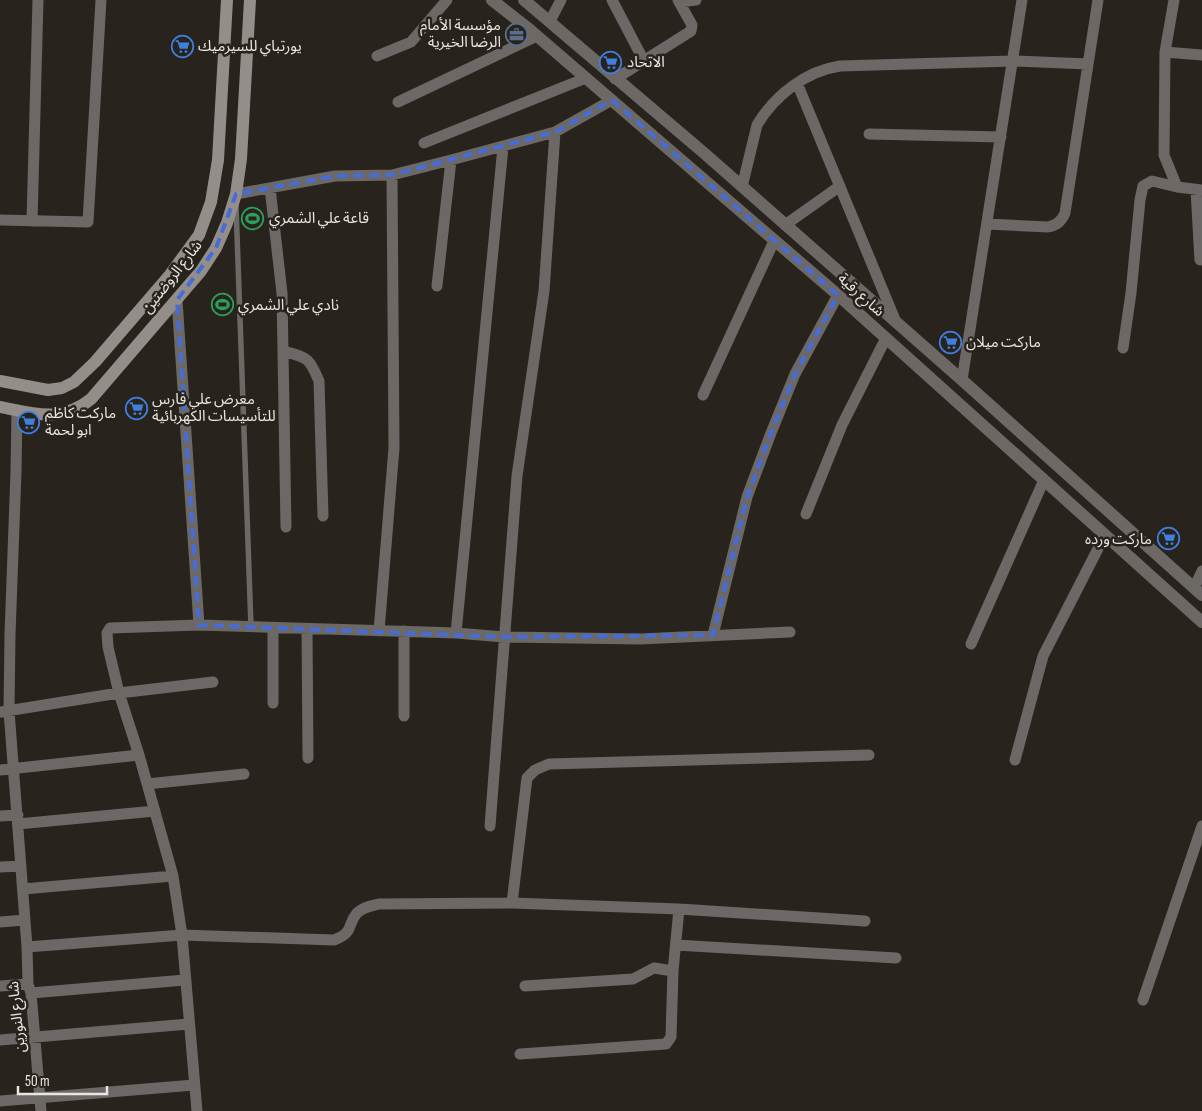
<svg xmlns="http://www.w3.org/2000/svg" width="1202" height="1111" font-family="'Sofia Sans Condensed','Noto Sans Arabic',sans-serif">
<rect width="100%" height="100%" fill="#28241d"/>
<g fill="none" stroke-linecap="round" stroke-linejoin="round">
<path stroke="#6c6866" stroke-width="5.5" d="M236 206 251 627"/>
<path stroke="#6c6866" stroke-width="11" d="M612 0 644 61
M1174 0 1165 52 1164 155 1177 187
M679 2 696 0
M550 21 561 0
M1165 52 1202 55
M377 56 411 42 447 0
M615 79 691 31 692 25 678 0
M797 83 896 322
M398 102 537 36
M869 134 1001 137
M424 143 586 78
M742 187 757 125C775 95 806 71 840 66L1013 61 1088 64
M270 188 282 293 286 527
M1196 190 1200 260
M236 194 335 176 392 175 451 160 555 132 612 100
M0 220 88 222 101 0
M32 221 38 0
M987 224 1048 227C1057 225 1061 222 1065 213L1098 0
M785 225 840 186
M437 286 451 160
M177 300 199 625
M1123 348 1131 293 1140 200 1143 186 1152 181 1177 187 1202 190
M283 351C308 358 309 357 319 381L323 516
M962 380 1022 0
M703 395 774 241
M17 410 16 472 10 634 9 711 27 947 28 984 31 993 41 1111
M806 514 842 425 886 338
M1194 588 1202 571
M307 629 308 758
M379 631 394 448 392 175
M456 633 503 147
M713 635 747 497 771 433 795 374 838 295
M971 644 1044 480
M273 703V628
M0 712 119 693 213 682
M404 716V631
M1015 760 1043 656 1105 535
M0 770 139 755
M147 784 244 774
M0 816 18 815
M18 824 155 811
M490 826 517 476 544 291 555 132
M0 867 21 866
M23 889 173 876
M512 903 527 778 535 770 549 764 869 755
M0 922 25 920
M676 945 896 958
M27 947 182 935 334 940C355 932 346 926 357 913 363 907 371 906 379 904L512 903 679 909 865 921
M0 986 28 984
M525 986 633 979 654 968 673 971
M31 993 185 980
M1143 1000 1202 826
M0 1040 189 1024
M520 1054 666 1044 671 1037 673 971 679 909
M0 1101 194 1085
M197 1111 182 935 173 876 139 755 119 693 108 647 107 633 110 628 199 625 456 633 504 637 640 639 790 632"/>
<path stroke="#6c6866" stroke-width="12" d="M492 0 529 29 838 295 1202 622
M524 0 704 153 962 380 1202 595"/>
<path stroke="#948e8a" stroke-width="12" d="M0 381 48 390 62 388 74 382 95 362 169 276 199 235 211 202 218 160 227 0
M0 407C35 414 61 423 91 399L201 271 216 248 227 223 236 194 241 159 250 0"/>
</g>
<path fill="none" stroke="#466cda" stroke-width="4" stroke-dasharray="10 6" stroke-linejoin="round" d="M612 100 838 295 795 374 771 433 747 497 713 635 504 637 199 625 177 300 216 248 236 194 335 176 392 175 555 132Z"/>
<defs>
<symbol id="office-ring" viewBox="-11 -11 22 22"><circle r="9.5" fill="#28241d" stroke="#5c6f8a" stroke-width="1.5"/><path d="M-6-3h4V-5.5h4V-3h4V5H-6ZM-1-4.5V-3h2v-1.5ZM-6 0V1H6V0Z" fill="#5c6f8a"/></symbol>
<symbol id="supermarket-ring" viewBox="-11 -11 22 22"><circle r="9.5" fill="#28241d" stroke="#3f7fe0" stroke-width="1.5"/><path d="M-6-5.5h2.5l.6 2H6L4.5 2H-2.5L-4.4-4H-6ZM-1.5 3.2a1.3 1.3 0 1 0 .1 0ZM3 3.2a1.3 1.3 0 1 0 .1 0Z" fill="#3f7fe0"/></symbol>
<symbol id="stadium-ring" viewBox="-11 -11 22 22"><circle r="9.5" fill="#28241d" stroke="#2e9e5b" stroke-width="1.5"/><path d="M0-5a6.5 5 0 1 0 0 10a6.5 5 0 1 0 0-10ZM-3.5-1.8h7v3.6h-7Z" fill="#2e9e5b"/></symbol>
</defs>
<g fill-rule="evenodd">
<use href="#office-ring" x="504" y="22" width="25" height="25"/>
<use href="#supermarket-ring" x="170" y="34" width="25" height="25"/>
<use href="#supermarket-ring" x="598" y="50" width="25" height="25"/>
<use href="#stadium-ring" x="240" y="206" width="25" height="25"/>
<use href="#stadium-ring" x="210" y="292" width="25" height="25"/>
<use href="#supermarket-ring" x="938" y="330" width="25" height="25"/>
<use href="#supermarket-ring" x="124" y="396" width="25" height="25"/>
<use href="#supermarket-ring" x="16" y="410" width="25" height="25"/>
<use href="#supermarket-ring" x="1156" y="526" width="25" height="25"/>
</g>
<g text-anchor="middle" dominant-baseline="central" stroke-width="5" stroke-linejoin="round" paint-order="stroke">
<g font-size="15" fill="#e9e6e1" stroke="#28241d" text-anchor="start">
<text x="501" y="25" text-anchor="end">مؤسسة الأمام<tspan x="501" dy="17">الرضا الخيرية</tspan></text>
<text x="198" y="46">يورتباي للسيرميك</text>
<text x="627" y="62">الاتحاد</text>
<text x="269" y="218">قاعة علي الشمري</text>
<text x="238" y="305">نادي علي الشمري</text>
<text x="966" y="342">ماركت ميلان</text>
<text x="152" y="399">معرض علي فارس<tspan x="152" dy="17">للتأسيسات الكهربائية</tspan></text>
<text x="45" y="413">ماركت كاظم<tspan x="45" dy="17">ابو لحمة</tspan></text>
<text x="1152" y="539" text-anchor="end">ماركت ورده</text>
</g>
<g font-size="15" fill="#e9e6e1" stroke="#28241d">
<text transform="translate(172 277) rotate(-52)">شارع الروضتين</text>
<text transform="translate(861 295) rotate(42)">شارع رقية</text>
<text transform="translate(17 1017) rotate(-96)">شارع النورين</text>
</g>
</g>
<path d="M18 1086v8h89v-8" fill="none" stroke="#e9e6e1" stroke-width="2.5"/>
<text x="25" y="1086" font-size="15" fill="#e9e6e1" stroke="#28241d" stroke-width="4" paint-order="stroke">50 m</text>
</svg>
